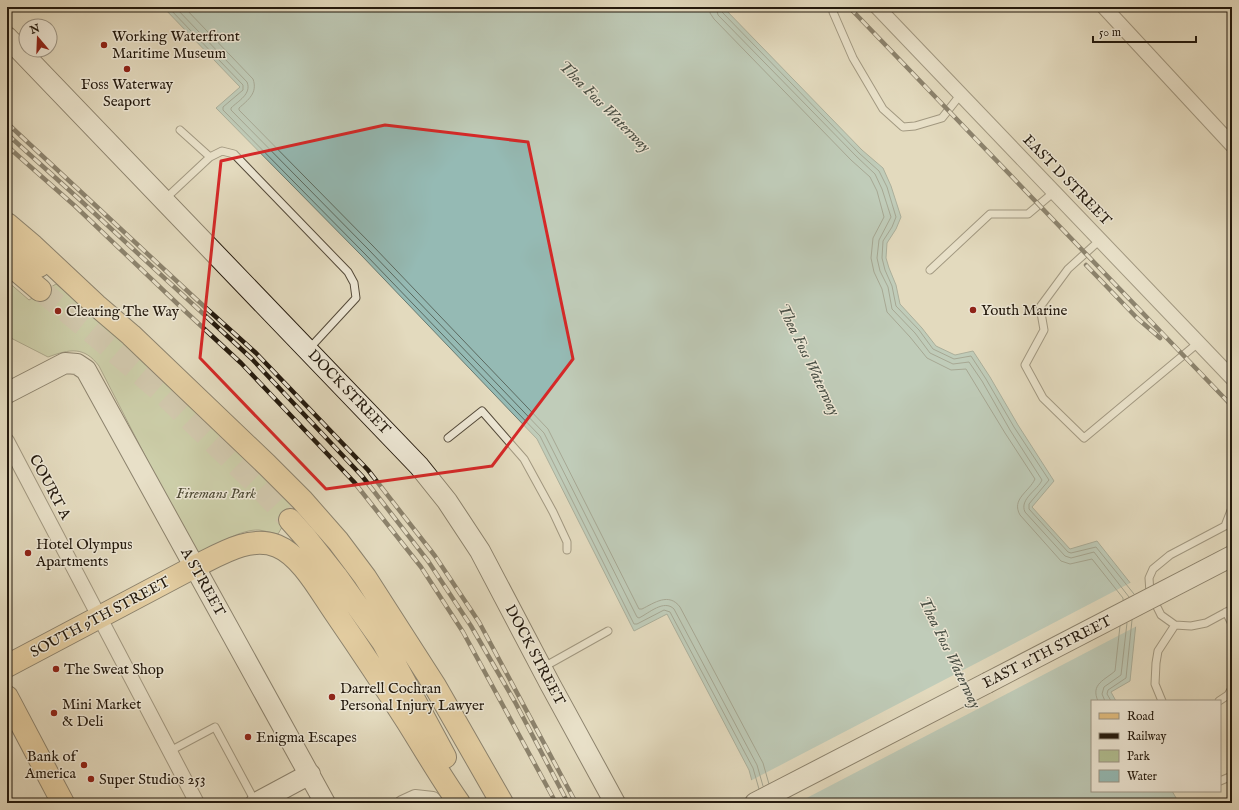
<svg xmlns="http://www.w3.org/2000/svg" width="1239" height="810" font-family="'IM FELL English',serif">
<rect width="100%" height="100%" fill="#e3dabe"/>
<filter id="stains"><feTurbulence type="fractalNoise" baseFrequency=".005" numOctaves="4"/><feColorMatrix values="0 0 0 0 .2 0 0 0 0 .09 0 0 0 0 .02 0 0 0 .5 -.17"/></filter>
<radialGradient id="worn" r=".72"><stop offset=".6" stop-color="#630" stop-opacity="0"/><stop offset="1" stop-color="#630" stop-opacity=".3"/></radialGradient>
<path fill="#b2c093" stroke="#6a6c50" d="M7 281 29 300 56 284 103 323 294 506 286 523 285 522 278 534C272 533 266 531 259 530 241 529 216 545 200 553H195L99 366C84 346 70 349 48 357L7 336Z"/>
<path fill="#95bab4" stroke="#677a71" d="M163 7H723L862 150 883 168 891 186 901 217 896 229 887 243 886 258 889 268 896 285 900 304 922 328 936 346 955 355 973 351 990 377 1018 425 1054 481 1032 507 1070 549 1097 541 1139 594 1130 681 1111 692 1116 701H1092V791H1172L1179 803H758L749 770 667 614 634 631 537 439 362 256 216 108 240 87Z"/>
<path fill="#e3dabe" d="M1132 582 1141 594 1137 626 797 803H756L750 781Z"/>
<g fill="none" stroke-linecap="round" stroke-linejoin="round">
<path stroke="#5c6a60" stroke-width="1" d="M168 7 243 85V90L223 107V110L365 254 540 436 634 624H637L664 610 670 612 753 768 759 789
M175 7 247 82C252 94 238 101 231 108V110L369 250 544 433 637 617 639 618C649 613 664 599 674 609L757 765 763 786
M184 7 253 79C258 93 248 100 239 108V110L373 246 548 429 639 609H642C654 603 669 592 680 607L763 763 769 784
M710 7V13L714 19 851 160 870 177 877 191 884 217 873 238 871 258 874 272 882 289 887 312 910 337 927 358 951 370 966 369 1005 433 1035 479C1029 492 1011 499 1020 515L1061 561 1070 564 1092 559 1123 598V600
M716 7 718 15 856 156 875 174 882 189 891 217 879 240 877 258 880 271 888 287 892 309 915 333 930 353 953 364 969 362 982 381 1010 430 1042 480C1038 490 1019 499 1025 512L1065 556 1071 558 1094 552 1129 597
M721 7 722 12 859 153 879 171 887 187 896 217 892 227 883 241 882 258 885 270 892 286 896 306 919 330 933 349 954 359 971 356 986 379 1014 427 1049 480 1029 504V509L1068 552 1071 553 1096 547 1134 594
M1098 701C1090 684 1105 680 1115 671L1120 626
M1105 701 1102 694 1104 687 1121 675 1127 623
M1111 701 1107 694 1108 690 1126 678 1132 620"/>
<path stroke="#bdb39b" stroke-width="22" stroke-dasharray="22 11" stroke-linecap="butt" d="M40 290 90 331 162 393 254 482 290 520"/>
<defs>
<path id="lane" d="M834 7 833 12 853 58 883 109 903 127 915 126 942 118 961 94
M180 130 210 157
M164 200 210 157 222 151 234 154 348 272 354 283 356 298 308 350
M1100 240 1068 269 1040 307 1044 330 1025 365 1043 398 1084 438 1198 343
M930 270 990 214H1028L1054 192
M448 438 482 411 524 459 553 512 567 542V550
M1232 508 1225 526 1170 555 1153 569 1149 578 1150 593 1161 615 1175 625 1191 626 1206 623 1232 609
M1226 612 1232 624
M542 668 608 631
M1162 701 1155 684 1156 663 1158 651 1175 625
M1219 701 1228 695 1232 688
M170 751 215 727 256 803
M1220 781 1232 776"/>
<path id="street" d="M877 7 1232 378
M1104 7 1232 145
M7 441 197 803
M402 803 415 797 433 799 436 803"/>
<path id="secondary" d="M7 37 419 466 447 501 480 551 550 684 615 803
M7 393 65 363 77 364 86 370 325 803
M256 803 310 774
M755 803 987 683"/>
<path id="primary" d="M7 666 194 567
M7 697 63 803"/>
<path id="highway" d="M7 224 33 246 96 305 131 335 267 465 302 500 338 541 365 577 435 686 502 803
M7 245 39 266
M7 262 40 290
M290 520 306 538 336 576 383 642 445 757
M194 567C219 555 249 535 277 546 302 556 321 593 336 614 360 649 384 685 407 721 424 748 440 776 459 803"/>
</defs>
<use href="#lane" stroke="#534939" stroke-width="9"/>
<use href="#street" stroke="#534939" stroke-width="16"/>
<use href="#secondary" stroke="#23190d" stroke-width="22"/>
<use href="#primary" stroke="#23190d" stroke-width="24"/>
<use href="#highway" stroke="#23190d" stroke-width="24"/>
<use href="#lane" stroke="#ede7d5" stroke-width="7"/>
<use href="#street" stroke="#ede7d5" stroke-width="14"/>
<use href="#secondary" stroke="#ede7d5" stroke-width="20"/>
<use href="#primary" stroke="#e2bd7f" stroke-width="22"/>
<use href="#highway" stroke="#e2bd7f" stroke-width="22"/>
<defs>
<path id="rail" d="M849 7 1232 406
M7 123 196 299 256 353 368 470 435 556 479 622 576 803
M7 134 79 199 251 358 362 476 428 561 471 626 515 702 568 803
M7 146 75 206 185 311 241 363 354 482 421 567 463 632 556 803
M1086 265 1137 318 1160 338"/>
</defs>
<use href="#rail" stroke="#23190d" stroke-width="4.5"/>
<use href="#rail" stroke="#ede7d5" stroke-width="3" stroke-dasharray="9" stroke-linecap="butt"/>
<defs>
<path id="secondary-bridge" d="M987 683 1232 556"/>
</defs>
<use href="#secondary-bridge" stroke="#23190d" stroke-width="22" stroke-linecap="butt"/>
<use href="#secondary-bridge" stroke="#ede7d5" stroke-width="20"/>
</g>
<path d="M0 0H1239V810H0ZM385 125 528 142 573 359 492 466 326 489 200 358 221 161Z" fill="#e3dabe" fill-opacity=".55" fill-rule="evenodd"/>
<path fill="none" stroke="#d62828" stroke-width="3" stroke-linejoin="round" d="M385 125 528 142 573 359 492 466 326 489 200 358 221 161Z"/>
<g fill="#8f2418" stroke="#ede7d5" stroke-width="1.5">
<circle cx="104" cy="45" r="4"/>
<circle cx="127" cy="69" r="4"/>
<circle cx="973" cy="310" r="4"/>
<circle cx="58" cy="311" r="4"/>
<circle cx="28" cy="553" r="4"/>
<circle cx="56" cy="669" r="4"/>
<circle cx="332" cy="697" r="4"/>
<circle cx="54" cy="713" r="4"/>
<circle cx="248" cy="737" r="4"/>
<circle cx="84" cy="765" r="4"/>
<circle cx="91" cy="779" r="4"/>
</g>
<g text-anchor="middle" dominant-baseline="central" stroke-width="3" stroke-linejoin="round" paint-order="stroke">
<g font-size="15" fill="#23190d" stroke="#ede7d5" text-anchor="start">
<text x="112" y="36">Working Waterfront<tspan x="112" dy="17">Maritime Museum</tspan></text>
<text x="127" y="84" text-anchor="middle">Foss Waterway<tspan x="127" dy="17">Seaport</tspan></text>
<text x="981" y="310">Youth Marine</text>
<text x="66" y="311">Clearing The Way</text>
<text x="36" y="544">Hotel Olympus<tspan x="36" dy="17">Apartments</tspan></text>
<text x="64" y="669">The Sweat Shop</text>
<text x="340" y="688">Darrell Cochran<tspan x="340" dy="17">Personal Injury Lawyer</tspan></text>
<text x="62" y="704">Mini Market<tspan x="62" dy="17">&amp; Deli</tspan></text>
<text x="256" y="737">Enigma Escapes</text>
<text x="76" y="756" text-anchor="end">Bank of<tspan x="76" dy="17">America</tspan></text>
<text x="99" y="779">Super Studios 253</text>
</g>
<g font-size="15" fill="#23190d" stroke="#ede7d5">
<text transform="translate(1067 180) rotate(46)">EAST D STREET</text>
<text transform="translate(349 392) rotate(46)">DOCK STREET</text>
<text transform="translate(50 487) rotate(62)">COURT A</text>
<text transform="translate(203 582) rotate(61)">A STREET</text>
<text transform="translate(100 617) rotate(-28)">SOUTH 9TH STREET</text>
<text transform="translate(1047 652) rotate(-27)">EAST 11TH STREET</text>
<text transform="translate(535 655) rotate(62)">DOCK STREET</text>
</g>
<g font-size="15" font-style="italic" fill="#4e4b35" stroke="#ede7d5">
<text x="216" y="493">Firemans Park</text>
</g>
<g font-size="16" font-style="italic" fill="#4b5147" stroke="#ede7d5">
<text transform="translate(604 107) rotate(45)">Thea Foss Waterway</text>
<text transform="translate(808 360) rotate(64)">Thea Foss Waterway</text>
<text transform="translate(949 653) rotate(64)">Thea Foss Waterway</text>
</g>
</g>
<rect width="1239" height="810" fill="none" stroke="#e3dabe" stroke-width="24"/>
<rect x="8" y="8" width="1223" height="794" fill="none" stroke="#23190d" stroke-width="2"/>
<rect x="12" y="12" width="1215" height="786" fill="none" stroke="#23190d"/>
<rect x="1091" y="700" width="130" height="92" fill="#ede7d5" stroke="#9c9585"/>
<rect x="1099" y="713" width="20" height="6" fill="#e2bd7f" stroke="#9c9585"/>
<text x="1127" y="720" font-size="12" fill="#23190d">Road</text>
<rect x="1099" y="733" width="20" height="6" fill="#23190d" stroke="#9c9585"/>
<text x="1127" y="740" font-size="12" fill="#23190d">Railway</text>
<rect x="1099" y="750" width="20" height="12" fill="#b2c093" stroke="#9c9585"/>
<text x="1127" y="760" font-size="12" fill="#23190d">Park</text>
<rect x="1099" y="770" width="20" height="12" fill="#95bab4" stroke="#9c9585"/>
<text x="1127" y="780" font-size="12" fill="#23190d">Water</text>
<g transform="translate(38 38) rotate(341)"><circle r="19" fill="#ede7d5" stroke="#9c9585"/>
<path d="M0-3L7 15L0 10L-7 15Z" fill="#8f2418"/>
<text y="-6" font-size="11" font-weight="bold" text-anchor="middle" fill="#23190d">N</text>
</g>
<path d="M1093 36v6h103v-6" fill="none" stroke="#23190d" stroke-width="2"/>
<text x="1099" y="36" font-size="12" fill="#23190d" stroke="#ede7d5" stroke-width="3" paint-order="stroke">50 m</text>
<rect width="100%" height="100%" filter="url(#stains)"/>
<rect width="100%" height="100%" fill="url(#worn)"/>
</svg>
